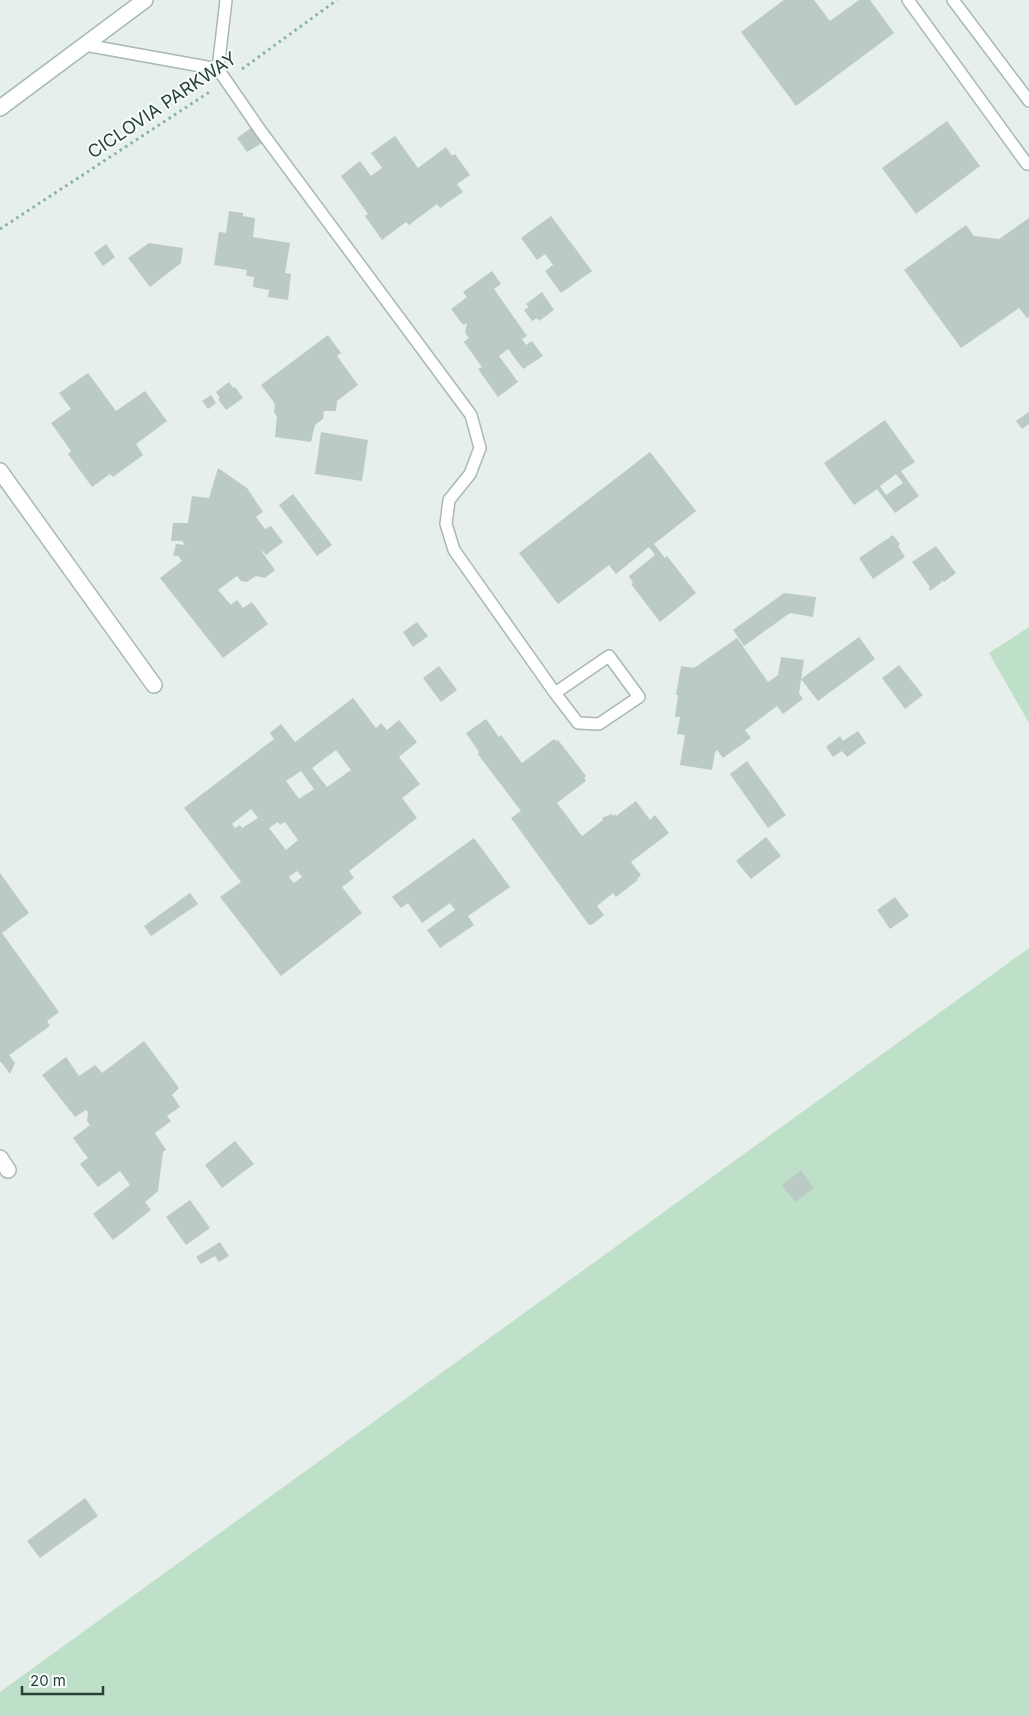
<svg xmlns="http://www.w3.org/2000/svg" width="1029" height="1716" font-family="Inter,sans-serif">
<rect width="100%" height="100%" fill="#e6efeb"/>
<path fill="#bfe0c8" d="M1029 627V723L989 653Z
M1029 948V1716H0V1692Z"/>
<path fill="#bbcac4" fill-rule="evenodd" d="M784 0H814L830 21 859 0H870L894 33 796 106 741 32Z
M947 121 980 166 916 214 882 168Z
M251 128 262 143 247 152 237 138Z
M395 136 418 168 446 147 452 156 455 154 470 175 457 184 463 192 440 208 437 204 409 225 406 222 382 240 365 216 368 214 341 176 360 161 371 176 382 168 371 153Z
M229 211 243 213V216L255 218 253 237 290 243 285 273 291 274 288 300 268 297 269 290 253 287 254 277 246 276 247 270 214 265 219 232 226 233Z
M551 216 592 271 561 293 545 271 553 265 545 254 537 260 521 238Z
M1029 218V317L1027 318 1019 308 961 348 904 270 966 225 974 236 999 239Z
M149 243 183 248 181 263 150 287 128 258Z
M106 244 115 257 103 266 94 253Z
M492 271 501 284 494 289 527 336 522 339 526 345 532 341 543 356 523 369 508 349 499 356 518 382 498 397 478 369 482 367 464 342 469 338 465 333 467 323 463 325 451 309 467 297 463 292Z
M542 292 554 310 539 321 537 318 532 321 524 310 529 307 526 304Z
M328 335 341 353 337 356 358 385 337 401 336 411H324L323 419 315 425 311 442 275 437 277 417 274 412 275 404 261 385Z
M88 373 116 411 145 391 167 421 136 444 143 455 113 477 110 474 92 487 68 454 71 451 51 423 71 409 59 393Z
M229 382 233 388 235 387 243 398 226 410 218 399 220 398 216 392Z
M211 395 216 403 208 409 202 401Z
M1029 412V424L1022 429 1016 421Z
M885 420 915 462 901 471 919 496 895 513 877 489 854 505 824 463ZM896 474 903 483 886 495 880 486Z
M321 432 368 440 362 481 315 474Z
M650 452 696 511 654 544 665 558 667 556 696 593 660 622 631 584 633 583 629 576 655 555 649 547 616 574 609 565 558 604 519 553Z
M218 468 247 488 263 512 256 517 265 529 271 526 283 542 266 555 263 551 262 552 275 570 265 578 256 576 247 582 241 581 237 576 218 590 231 605 237 600 243 608 252 602 268 624 223 658 160 578 182 561 178 556H173L176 544 185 545 182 541H171L173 523H188L192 496 209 498Z
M293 494 332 545 317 556 279 505Z
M893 535 900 544 898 546 905 557 873 579 859 558Z
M936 546 956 573 944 582 941 580 942 582 930 591 929 588 930 587 912 562Z
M784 593 816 597 813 617 790 613 744 646 733 630Z
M417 622 428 636 413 647 403 632Z
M859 637 875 659 818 701 801 679Z
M737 638 768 682 778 675 781 657 804 660 799 693 803 699 783 714 777 706 745 730 751 738 723 758 717 750 715 752 712 770 680 765 685 735 677 734 680 717H675L678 695H676L681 666 694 668Z
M899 665 923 695 905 709 882 678Z
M439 666 457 690 441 702 423 678Z
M353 698 376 728 381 723 387 730 399 720 417 742 399 757 420 784 402 798 417 818 349 871 354 878 342 887 362 913 281 976 220 897 241 882 184 808 274 739 270 733 281 724 295 742ZM336 750 351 770 327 787 312 768ZM301 771 314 789 299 799 286 781ZM251 809 258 818 242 828 240 825 235 828 232 824ZM278 822 280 825 285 822 298 840 286 850 269 828ZM297 871 302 877 294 883 289 877Z
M486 719 499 737 501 735 522 763 554 739 556 741 558 740 586 776 584 778 586 781 557 803 582 836 603 820 602 818 612 814 613 816 615 814 616 816 636 801 650 820 655 815 669 833 631 862 641 875 637 879 638 880 616 897 613 893 597 906 604 915 593 924 589 925 511 818 521 811 480 757 478 754 479 752 466 733Z
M858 731 866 743 847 757 842 751 833 757 826 747 840 736 843 741Z
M747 761 786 815 768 828 730 774Z
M766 837 781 856 751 879 736 861Z
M474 838 510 887 468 916 474 925 440 948 427 930 455 910 450 903 422 923 408 903 401 908 392 897Z
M0 873 29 913 2 933 59 1012 47 1021 50 1026 9 1055 15 1063 10 1074 1 1062H0Z
M190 893 198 904 151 936 144 926Z
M895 897 909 916 890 929 877 910Z
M144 1041 179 1088 172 1095 180 1107 167 1116 171 1121 155 1133 166 1150 163 1152 158 1191 145 1202 151 1210 113 1240 93 1214 130 1185 120 1171 98 1187 80 1164 88 1158 73 1138 90 1125 87 1121 88 1112 86 1110 75 1117 42 1075 66 1057 79 1076 95 1065 102 1073Z
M235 1141 254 1164 222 1188 205 1165Z
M801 1170 814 1188 795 1202 782 1185Z
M190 1200 210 1228 186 1245 166 1217Z
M220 1242 229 1256 219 1262 215 1256 201 1264 196 1257Z
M85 1498 98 1516 40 1558 27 1541Z"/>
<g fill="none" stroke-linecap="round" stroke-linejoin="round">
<defs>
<path id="service" d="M226 0 218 69 260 130 471 415 480 448 470 474 449 500 446 524 454 550 555 693 578 723 599 724 639 697 609 656 555 693
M908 0 1027 164
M953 0 1029 101
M85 45 218 69"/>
<path id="minor" d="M0 471 154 685
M0 1158 8 1170"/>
<path id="secondary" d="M0 108 145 0"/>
</defs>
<use href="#service" stroke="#a8b8b2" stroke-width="14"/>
<use href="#minor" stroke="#a8b8b2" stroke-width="18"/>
<use href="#secondary" stroke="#a4bbb3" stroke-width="18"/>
<path stroke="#86b3a5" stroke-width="3" stroke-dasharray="2.5 4" stroke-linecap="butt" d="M242 69 337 0
M0 229 211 91"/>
<use href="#service" stroke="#fff" stroke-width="11"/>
<use href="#minor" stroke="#fff" stroke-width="15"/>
<use href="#secondary" stroke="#fff" stroke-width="15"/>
</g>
<g text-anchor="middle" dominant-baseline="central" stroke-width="4" stroke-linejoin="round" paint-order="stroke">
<g font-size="18" fill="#24423a" stroke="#f7fbf9">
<text transform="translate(162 105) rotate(-34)">CICLOVIA PARKWAY</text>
</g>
</g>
<path d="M22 1686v8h81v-8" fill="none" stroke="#24423a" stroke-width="2.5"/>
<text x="30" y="1686" font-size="15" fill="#24423a" stroke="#f7fbf9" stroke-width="4" paint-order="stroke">20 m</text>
</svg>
